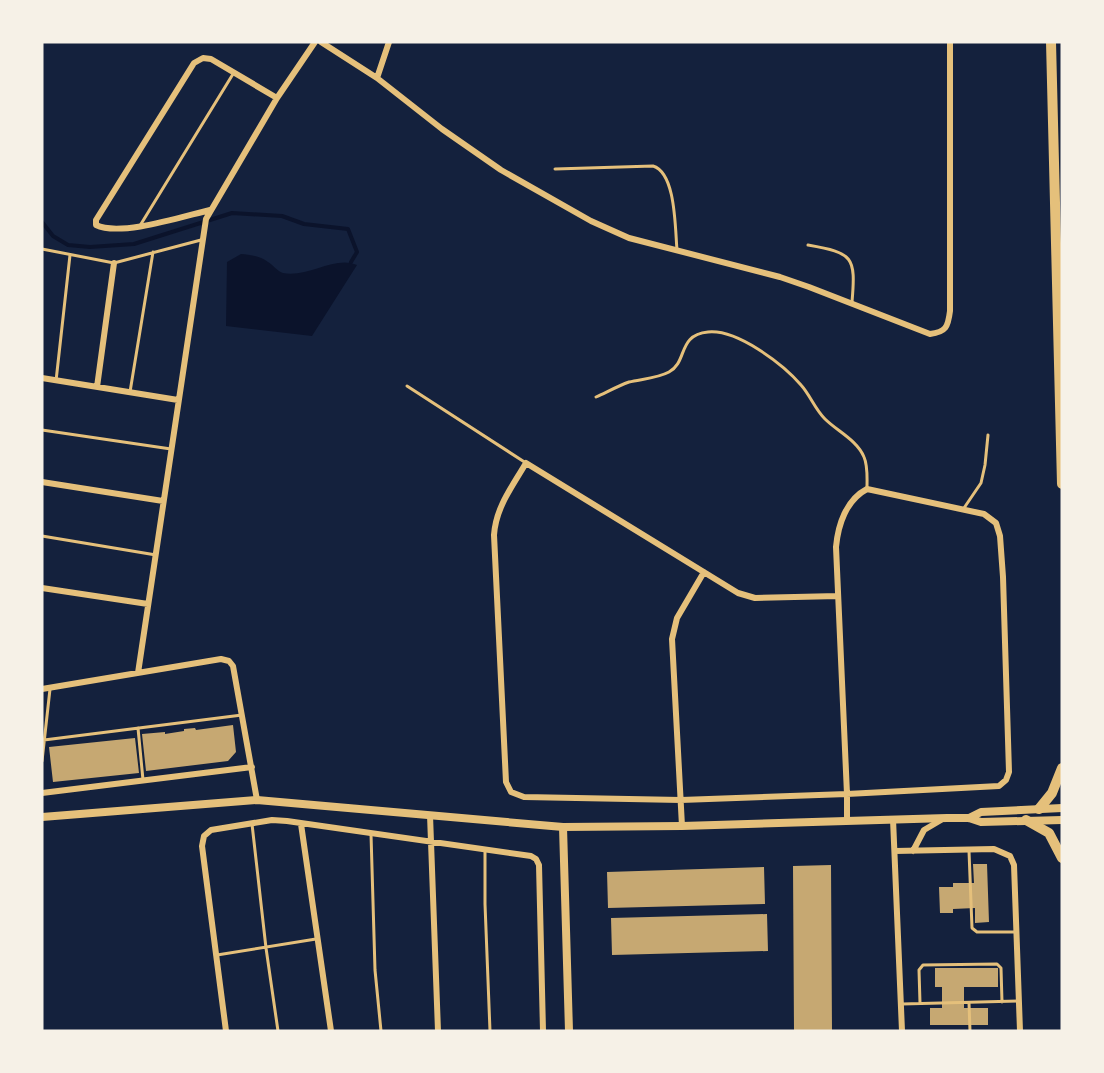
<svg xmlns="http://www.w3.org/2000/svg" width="1104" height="1073" font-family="'Times New Roman',serif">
<rect width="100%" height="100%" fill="#14213d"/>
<path fill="#0b132b" d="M241 254C251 255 260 256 268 262 273 265 278 272 283 273 308 278 335 255 357 265L312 336 226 326 227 262Z"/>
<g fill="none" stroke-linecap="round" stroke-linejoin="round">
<path stroke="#0b132b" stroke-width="4" d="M42 222 53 236 68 245 90 247 134 244 232 213 282 216 304 224 348 229 357 252 351 262"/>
</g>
<path fill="#c6a872" d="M233 725 236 752 228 761 146 771 142 734 165 732V734L184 731V729L195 728 196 730Z
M135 738 139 773 53 782 49 747Z
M973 864H987L989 922 975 923V908L953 909V913H940L939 887H953V883H974Z
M831 865 832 1031H794L793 866Z
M764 867 765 904 608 908 607 872Z
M767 914 768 951 612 955 611 918Z
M935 968H998V987H964V1008H988V1025H930V1008H942V987H935Z"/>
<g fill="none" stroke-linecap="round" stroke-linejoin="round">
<path stroke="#e5c07b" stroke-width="3" d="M555 169 653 166C676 173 675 228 677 250
M141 224 233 74
M808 245C853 253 856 256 852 302
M42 249 114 263 201 240
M56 381 70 255
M407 386 526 463
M130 392 153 252
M596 397C607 392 618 386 629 382 642 379 658 378 669 372 688 362 677 335 708 332 737 329 783 364 801 385 810 395 815 409 825 419 837 431 857 440 864 457 868 466 867 478 867 488
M42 430 171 449
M964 508 981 483 985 465 988 435
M42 536 156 555
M138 728 143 780
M44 740 242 715
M42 761 50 689
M252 824 266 948 278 1031
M371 834 375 970 381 1031
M485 850V904L490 1031
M969 851 972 928 977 932H1016
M217 955 316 939
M920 1003 919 970 923 965 997 964 1001 968 1002 1002
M969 1003 970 1031
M902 1004 1019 1001"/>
<path stroke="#e5c07b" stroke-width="6" d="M321 42 377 78 442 129 501 170 591 221 629 238 780 277 809 287 930 334C946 332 948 327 950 311V42
M377 78 389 42
M210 210C184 216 120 237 96 225V220L194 63 203 58 211 59 277 98
M42 378 178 400
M97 387 114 263
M42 482 163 501
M42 588 148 604
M838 596 755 598 738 593 526 463C512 487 496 507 494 535L506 782 511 792 524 797 681 800 847 794 999 786 1006 780 1009 772 1003 577 1000 536 996 523 984 514 867 489C846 500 838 525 836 547L847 794V820
M138 673 206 219 277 98 315 42
M42 689 221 659 229 661 233 666 257 800
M42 793 252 767
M430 815 438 1031
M893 819 902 1031
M301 824 331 1031
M682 826 672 639 677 618 704 572
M895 851 994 849 1010 856 1014 865 1020 1031
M913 851 924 830 941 820
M226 1031 202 846 204 836 211 830 272 820 287 821 531 856 536 859 539 865 543 1031"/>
<path stroke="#e5c07b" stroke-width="8" d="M42 817 257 800 563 827 682 826 947 818H969L981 822 1062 820
M969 818 981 812 1062 808
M563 827 569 1031"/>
<path stroke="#e5c07b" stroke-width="10" d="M1051 42 1062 484
M1039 809 1052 793 1062 768
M1026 820 1049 833 1062 858"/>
</g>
<rect width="1104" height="1073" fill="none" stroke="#f6f1e7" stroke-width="87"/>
</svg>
